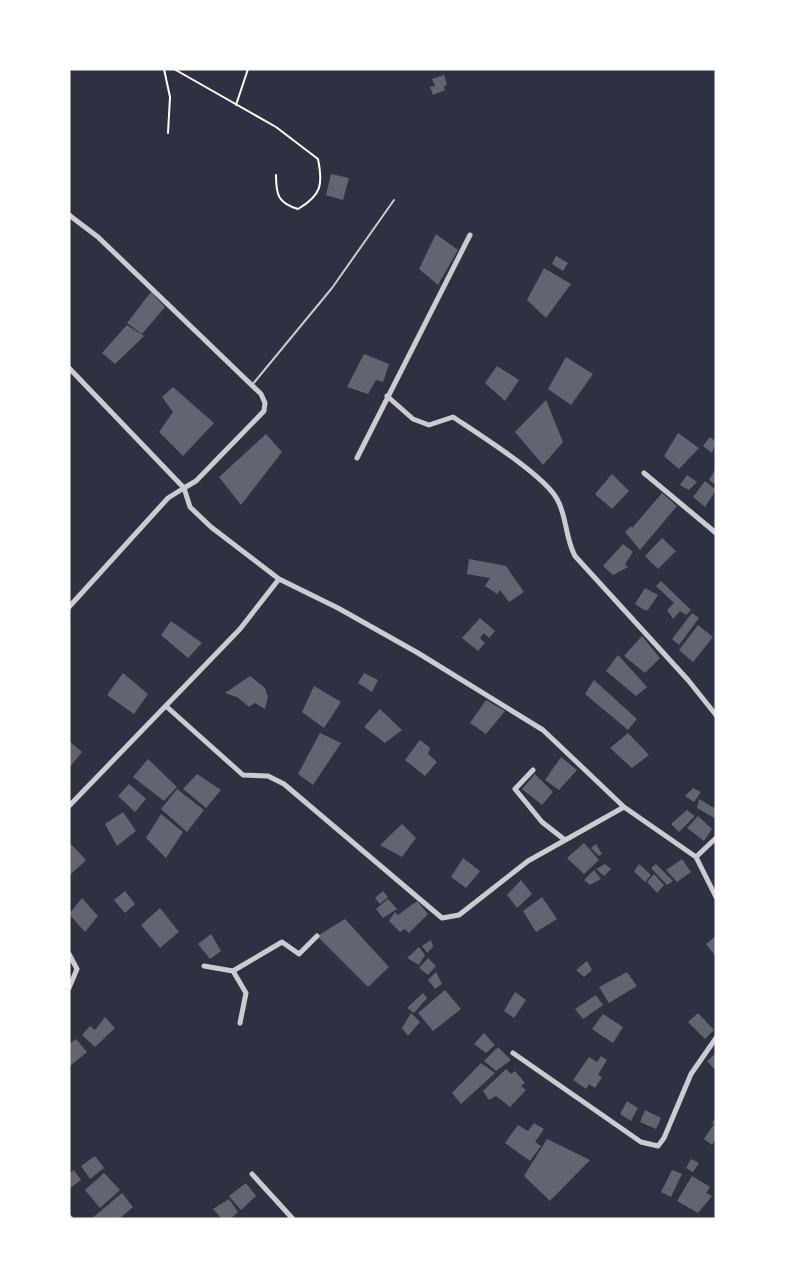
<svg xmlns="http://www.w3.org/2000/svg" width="785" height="1288" font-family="'IBM Plex Sans',sans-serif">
<rect width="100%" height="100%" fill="#2d3142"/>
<path fill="#626471" d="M444 75 447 85 444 86 445 90 433 95 430 87 435 86 432 79Z
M331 174 349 178 343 200 326 195Z
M436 234 458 250 438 285 419 269Z
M556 256 568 263 563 271 552 264Z
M544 268 571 284 546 318 527 300Z
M151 292 165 307 142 334 127 323Z
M127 325 144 336 115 364 102 353Z
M364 354 389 364 383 382 376 380 368 394 347 387Z
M566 357 593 374 571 405 548 389Z
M497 366 519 380 505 401 485 383Z
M173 387 214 423 183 456 159 432 173 412 162 397Z
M546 400 563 442 543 465 515 432Z
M678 433 699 448 679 469 664 456Z
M266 434 282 452 241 505 219 477Z
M710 437 716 442 712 453 703 446Z
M716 468V485L709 480Z
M612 474 629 491 612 509 595 494Z
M687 475 697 482 689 490 680 485Z
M705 481 716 490 705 507 693 497Z
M662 493 677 506 640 550 625 532 631 526 632 528Z
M662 538 676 551 658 569 645 556Z
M623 544 633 552 625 564 628 567 613 575 603 566Z
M469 559 506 566 524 592 509 602 500 590 497 594 485 586 490 578 467 574Z
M661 581 691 610 686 615 680 611 673 619 667 610 674 603 656 586Z
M645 588 658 595 648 610H644L635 604Z
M692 613 699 618 679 645 672 639Z
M480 618 495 631 489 638 484 633 480 638 485 643 478 651 462 638Z
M171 621 202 643 188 658 161 635Z
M698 625 713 637 693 662 679 650Z
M642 636 660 658 645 673 624 656Z
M618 655 647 687 636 696 606 671Z
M123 673 148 694 134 714 107 695Z
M364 673 378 680 372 692 358 683Z
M250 676 265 688 268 697 265 709 255 703 249 707 237 697 225 693Z
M594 680 637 719 628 730 585 694Z
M314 686 341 702 324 728 302 712Z
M486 700 505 711 486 734 470 723Z
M380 709 402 730 385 743 364 727Z
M320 733 341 743 313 785 298 774Z
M628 733 649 755 632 768 610 748Z
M420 740 430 748 428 754 437 762 425 776 405 760Z
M69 741 82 752 69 768Z
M561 757 577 770 559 790 545 780Z
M148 759 177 787 164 801 133 777Z
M197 774 221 790 206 808 183 789Z
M535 774 553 792 542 805 522 789Z
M129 784 146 799 135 812 118 796Z
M693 788 701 792 694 802 685 796Z
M177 789 204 810 187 832 161 809Z
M699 799 716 809V819L697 808Z
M687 810 695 816 679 832 671 824Z
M123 812 136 831 117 846 105 824Z
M161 814 183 832 166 858 146 838Z
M698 816 712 829 704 841 687 828Z
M402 824 416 838 402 857 380 845Z
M69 842 86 860 69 876Z
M584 843 599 860 584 874 567 858Z
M596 844 602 854 599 856 591 848Z
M463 858 480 871 466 888 451 877Z
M682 859 691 872 677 882 666 870Z
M605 864 611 869 604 876 596 869Z
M639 864 651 875 645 882 634 871Z
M656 864 673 881 667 885 651 868Z
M594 870 601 879 590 885 584 880Z
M654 874 664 885 657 893 647 882Z
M521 880 532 894 517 908 507 895Z
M125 891 135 904 125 913 114 900Z
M383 891 388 897 380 904 375 898Z
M542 897 557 919 536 932 523 911Z
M82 898 98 916 85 932 69 914Z
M388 899 397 909 383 918 376 909Z
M417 901 428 914 409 933 405 929 400 932 389 921 395 912 398 915Z
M160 908 179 932 160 948 141 925Z
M345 919 389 967 368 987 317 936Z
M211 934 221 951 210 959 198 944Z
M716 936V957L706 944Z
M431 940 433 947 427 953 422 946Z
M419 947 425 955 419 965 407 958Z
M428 958 436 966 428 975 419 968Z
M587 961 592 970 584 977 576 970Z
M436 972 442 984 435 989 428 980Z
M627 972 637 986 609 1003 599 987Z
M445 990 461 1009 433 1031 418 1013Z
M515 992 526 1000 514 1018 504 1011Z
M423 993 427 998 414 1013 407 1008Z
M596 995 603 1005 583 1019 575 1009Z
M411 1013 420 1022 408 1036 402 1028Z
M698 1013 714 1030 705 1039 688 1022Z
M603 1014 623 1027 613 1043 592 1029Z
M105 1017 115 1028 95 1047 82 1035 90 1026 95 1030Z
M484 1033 495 1045 486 1053 474 1044Z
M76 1039 87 1052 70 1066 69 1044Z
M498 1047 511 1060 496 1071 484 1061Z
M716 1053V1071L707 1061Z
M601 1056 607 1060 598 1075 602 1077 595 1088 589 1084 586 1089 573 1080 589 1057 597 1062Z
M481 1063 495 1073 461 1104 452 1093Z
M506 1069 511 1074 515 1071 525 1083 521 1086 526 1090 510 1107 496 1096 489 1100 483 1091Z
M627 1101 638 1108 631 1121 620 1114Z
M645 1110 661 1118 656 1129 640 1122Z
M716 1116V1139L712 1145 704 1139 714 1124 712 1123Z
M534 1123 544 1129 535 1142 541 1146 530 1161 505 1143 518 1125 528 1131Z
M547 1139 590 1160 550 1201 524 1176Z
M95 1156 104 1168 90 1179 81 1166Z
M691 1159 699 1163 693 1172 686 1168Z
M74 1170 81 1180 69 1189V1174Z
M672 1170 682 1174 671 1197 661 1192Z
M104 1173 120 1190 100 1208 85 1190Z
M692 1176 710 1187 706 1193 712 1196 698 1213 677 1201Z
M246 1183 256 1196 241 1210 229 1196Z
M122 1193 133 1207 119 1219H91Z
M229 1199 238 1212 230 1219H222L213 1209Z"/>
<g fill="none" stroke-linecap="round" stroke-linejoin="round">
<path stroke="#fff" stroke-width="2" d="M164 69 170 97 168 133
M174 69 276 127 318 159C323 184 322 195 298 209 278 203 276 195 276 175
M236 105 248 69"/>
<path stroke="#caccd0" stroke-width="2" d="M252 385 332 288 394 200"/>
<path stroke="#caccd0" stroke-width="5" d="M69 215 98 237 261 394 265 403 264 411 196 481 184 488 69 368
M387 396 413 419 429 425 453 417C477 433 544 475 557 499 567 516 565 538 575 556L688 680 716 715
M357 458 470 235
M644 473 716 533
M69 607 168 498 184 488 190 507 211 527 279 579 338 608 418 653 543 730 624 807 696 857 716 897
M167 707 243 775 268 776 284 784 442 918 459 915 528 861 624 807
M533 770 515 789 542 822 565 840
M69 806 240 629 279 579
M696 857 716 838
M69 954 77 969 69 988
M204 966 233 971 282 942 299 954 317 936
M233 971 246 993 240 1023
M513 1053 641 1142 658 1146 664 1138 691 1074 716 1038
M252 1174 293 1219
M69 1217 71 1219"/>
</g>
<rect width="785" height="1288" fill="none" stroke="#ffffff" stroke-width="141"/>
</svg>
